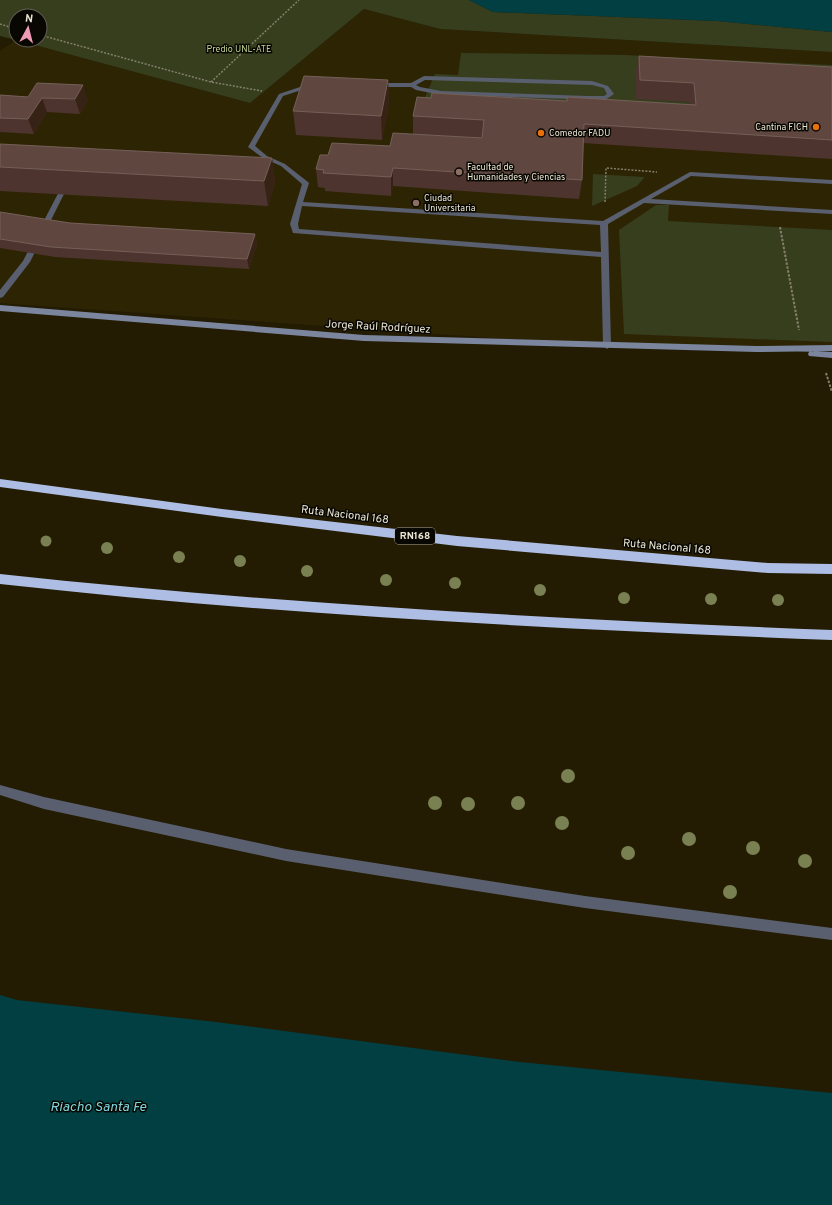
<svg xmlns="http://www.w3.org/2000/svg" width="832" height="1205" font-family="Overpass,sans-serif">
<rect width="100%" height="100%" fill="#231c03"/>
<path fill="#2d2404" d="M364 9 440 29 832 52V348L607 346 0 303V51L16 40 250 103Z"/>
<path fill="#363e1e" d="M0 0H469L493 12 717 21 832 32V52L440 29 364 9 250 103 16 40H40V16H16V40L0 36Z
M461 53 624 55 832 65V85L636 98 690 102 692 123 417 116 435 74 458 75Z
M593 174 644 177V178L637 186 592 206Z
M656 205H669L668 221 832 230V342L624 334 619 230Z"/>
<path fill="#023f43" d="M469 0H832V32L717 21 493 12Z
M0 995 17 1000 216 1022 520 1062 832 1093V1205H0Z"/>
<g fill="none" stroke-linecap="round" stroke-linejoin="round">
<path stroke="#857f6b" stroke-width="1.5" stroke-dasharray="2 1.5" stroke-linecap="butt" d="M0 24 16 29
M40 35 211 82 262 91
M211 82 299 0
M605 202 606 168 657 172"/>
<path stroke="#857f6b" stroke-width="2" stroke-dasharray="2.5 1.5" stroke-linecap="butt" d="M780 227 799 330
M826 373 832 392"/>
<path fill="#595f6e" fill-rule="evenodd" d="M424 76 592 81 608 86 614 94 605 100 441 95 416 90 411 87H376L373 85 376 83H411ZM425 80 592 85 604 88 607 94 604 96H588L441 91 420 87 416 85Z
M312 83 315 85 314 86 283 96 255 146 267 156 285 164 308 182 309 183 303 202 603 221 690 172 832 180V184L691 176 651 199 832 210V214L644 203 608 224 611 346 607 349 603 346 601 257 293 233 290 224 302 184 281 166 263 158 248 147 279 94ZM302 206 600 225 601 252 299 229 298 224Z
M67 180 70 182 30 262 3 297 0 298V290L23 261 64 182Z"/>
<path fill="#595f6e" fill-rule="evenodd" d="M0 785 44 797 286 849 585 896 832 928V940L585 908 286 861 44 809 0 795Z"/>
<path fill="#7b859d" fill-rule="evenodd" d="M0 305 364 335 756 346 832 345V351L756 352 364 341 0 311Z
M812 351 832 352V358L809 356 808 354 809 352Z"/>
<path fill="#aebde3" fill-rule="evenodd" d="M0 479 222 509 457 536 768 563 832 564V574L768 573 457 546 222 517 0 487Z
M0 574C277 604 554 619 832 630V640C554 629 277 615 0 584Z"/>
</g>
<g fill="#798051">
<circle cx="46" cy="541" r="5.5"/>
<circle cx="107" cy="548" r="6"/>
<circle cx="179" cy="557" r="6"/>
<circle cx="240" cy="561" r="6"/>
<circle cx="307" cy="571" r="6"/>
<circle cx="386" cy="580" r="6"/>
<circle cx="455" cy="583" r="6"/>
<circle cx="540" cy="590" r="6"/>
<circle cx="624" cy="598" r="6"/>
<circle cx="711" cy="599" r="6"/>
<circle cx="778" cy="600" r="6"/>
<circle cx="568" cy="776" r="7"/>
<circle cx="435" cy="803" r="7"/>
<circle cx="518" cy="803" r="7"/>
<circle cx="468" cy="804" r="7"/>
<circle cx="562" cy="823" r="7"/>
<circle cx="689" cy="839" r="7"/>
<circle cx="753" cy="848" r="7"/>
<circle cx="628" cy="853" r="7"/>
<circle cx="805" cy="861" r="7"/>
<circle cx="730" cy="892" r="7"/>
</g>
<path fill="#4e342e" d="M639 56 832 67V159L583 143 582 180 579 199 393 186 391 196 325 191V188L318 187 316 169 328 155 390 146 413 134V116L431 98 690 105V102L636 99 635 74Z
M388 80 389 104 382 140 296 135 293 111Z
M0 95 88 100 80 114 47 112 34 134 0 132Z
M0 144 272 158 275 183 268 206 0 191Z
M0 212 70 223 255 234 257 244 249 269 55 257 0 248Z"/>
<path fill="#362315" d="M388 80 389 104 382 140 381 116Z
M83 85 88 100 80 114 75 99Z
M42 98 47 112 34 134 28 119Z
M272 158 275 183 268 206 264 181Z
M393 168V186L391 196V177Z
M255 234 257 244 249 269 247 259Z"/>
<path fill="#5f4740" stroke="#746057" d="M639 56 832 67V140L584 124 582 180 393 168 391 177 323 173 324 170 316 169 320 155H328L332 143 390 146 393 133 482 138 484 120 413 116 417 97 431 98 432 93 567 101V97L696 105 694 83 640 80Z
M304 76 388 80 381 116 293 111Z
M37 83 83 85 75 99 42 98 28 119 0 118V95L28 97Z
M0 144 272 158 264 181 0 167Z
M0 212 70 223 255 234 247 259 51 247 0 239Z"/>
<g fill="#e8710a" stroke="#090701" stroke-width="1.5">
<circle cx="816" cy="127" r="4"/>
<circle cx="541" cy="133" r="4"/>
</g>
<g fill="#8d6e63" stroke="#090701" stroke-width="1.5">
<circle cx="459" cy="172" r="4"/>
<circle cx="416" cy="203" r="4"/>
</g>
<g text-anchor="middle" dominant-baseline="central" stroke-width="3" stroke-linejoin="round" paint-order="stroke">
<g font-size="9" fill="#c0d191" stroke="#090701">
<text x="239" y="49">Predio UNL-ATE</text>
</g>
<g font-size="9" fill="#eae6d6" stroke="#090701" text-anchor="start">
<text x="808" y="127" text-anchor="end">Cantina FICH</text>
<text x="549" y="133">Comedor FADU</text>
<text x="467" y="167">Facultad de<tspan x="467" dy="10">Humanidades y Ciencias</tspan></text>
<text x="424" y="198">Ciudad<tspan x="424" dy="10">Universitaria</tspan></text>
</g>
<rect fill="#090701" stroke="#a6a396" stroke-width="1" x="395" y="528" width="40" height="16" rx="3"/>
<g font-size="10" font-weight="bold" fill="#eae6d6">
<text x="415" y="536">RN168</text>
</g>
<g font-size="11" fill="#eae6d6" stroke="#090701">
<text transform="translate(378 327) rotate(3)">Jorge Raúl Rodríguez</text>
<text transform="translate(345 515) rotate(7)">Ruta Nacional 168</text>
<text transform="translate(667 547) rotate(5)">Ruta Nacional 168</text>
</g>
<g font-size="14" font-style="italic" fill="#7cd5dc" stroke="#090701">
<text x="98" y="1107">Riacho Santa Fe</text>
</g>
</g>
<g transform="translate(28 28) rotate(7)"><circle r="19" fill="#090701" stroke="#636056"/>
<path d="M0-3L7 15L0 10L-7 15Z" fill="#ef9ab7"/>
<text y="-6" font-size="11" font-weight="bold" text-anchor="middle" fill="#eae6d6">N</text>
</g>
</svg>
